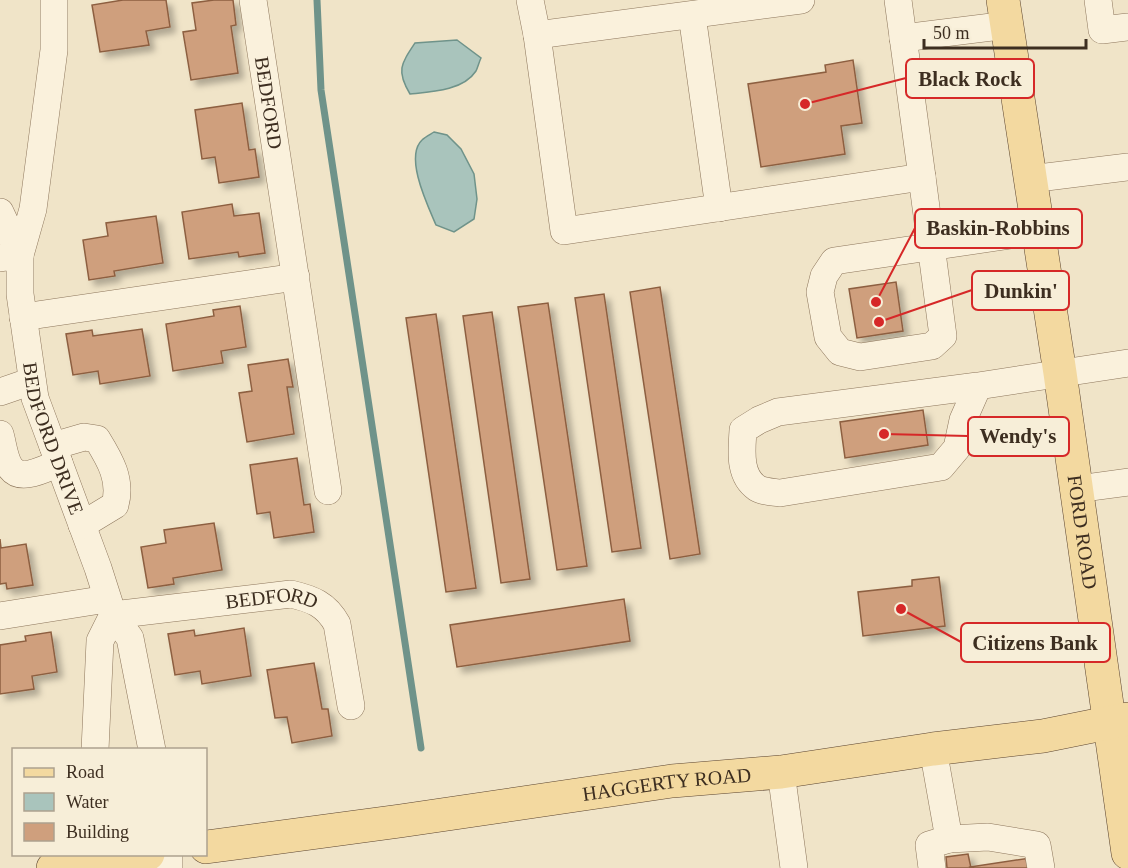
<svg xmlns="http://www.w3.org/2000/svg" width="1128" height="868" font-family="Georgia,serif">
<defs>
<filter id="shadow"><feDropShadow dx="5.5" dy="5.5" stdDeviation="3" flood-color="#0004"/></filter>
</defs>
<rect width="100%" height="100%" fill="#f0e4c8"/>
<path fill="#a9c4bc" stroke="#6f938a" stroke-width="1.5" d="M457 40 481 58C479 62 478 67 476 71 463 91 430 92 410 94 396 71 401 64 415 43Z
M434 132 447 135 461 149 474 174 477 199 474 219 454 232 436 225C428 206 404 157 422 140 425 137 431 134 434 132Z"/>
<g fill="none" stroke-linecap="round" stroke-linejoin="round">
<path stroke="#6f938a" stroke-width="7" d="M317 0 321 90 421 748"/>
</g>
<path fill="#cf9f7d" stroke="#8d5f41" stroke-width="1.5" filter="url(#shadow)" d="M123 0H166L170 27 146 31 149 45 100 52 92 5Z
M214 0H233L236 25 231 26 238 73 191 80 183 32 196 30 192 3Z
M853 60 862 123 841 126 845 154 761 167 748 84 826 72 825 65Z
M242 103 249 150 255 149 259 177 219 183 215 157 202 159 195 110Z
M232 204 234 216 259 213 265 253 239 257 238 252 189 259 182 212Z
M156 216 163 263 114 271 115 276 89 280 83 240 108 236 106 223Z
M896 282 903 331 857 338 849 289Z
M660 287 700 554 670 559 630 292Z
M604 294 641 548 612 552 575 298Z
M548 303 587 566 557 570 518 307Z
M240 306 246 347 221 351 223 363 173 371 166 324 214 316 213 310Z
M492 312 530 579 501 583 463 316Z
M436 314 476 588 446 592 406 318Z
M142 329 150 376 100 384 98 371 73 375 66 334 92 330 93 336Z
M288 359 293 387H287L294 434 247 442 239 393 252 391 248 365Z
M923 410 928 445 845 458 840 422Z
M297 458 304 505 310 504 314 532 274 538 270 512 257 514 250 465Z
M214 523 222 570 173 578 174 584 148 588 141 547 166 543 164 530Z
M0 539 1 548 26 544 33 585 7 589 6 583 0 584Z
M939 577 945 626 863 636 858 592 912 586V580Z
M624 599 630 641 457 667 450 625Z
M244 628 251 676 202 684 200 671 175 675 168 634 194 630 195 636Z
M51 632 57 672 32 676 34 689 0 694V645L26 641 25 636Z
M314 663 322 709H328L332 736 292 743 287 717 275 718 267 670Z
M968 854 971 868H947L946 857Z
M1037 857 1038 868H971L970 867Z"/>
<g fill="none" stroke-linecap="round" stroke-linejoin="round">
<defs>
<g id="minor">
<path id="s1" d="M253 0 328 491"/>
<path d="M530 0 537 35"/>
<path d="M801 0 537 35 564 231 922 177 898 0"/>
<path d="M1098 0 1102 30 1128 27"/>
<path d="M692 15 719 208"/>
<path d="M903 38 1008 25"/>
<path d="M922 177 943 336 932 346 860 357 840 352 828 337 820 292 824 276 834 261 1038 231"/>
<path d="M1030 179 1128 167"/>
<path d="M0 212 20 255 33 209 54 50V0"/>
<path id="s2" d="M0 258 20 255V294L35 398 98 568 113 615 130 638 152 750"/>
<path d="M23 317 296 277"/>
<path d="M978 386 963 420 957 448 941 467 780 493C774 492 763 492 757 488 738 475 742 449 743 430L759 420 778 412 978 386 1128 363"/>
<path d="M0 392 32 381"/>
<path d="M0 434C3 444 4 458 10 467 20 483 46 468 59 463"/>
<path d="M53 446 84 437 97 439C110 460 122 480 115 505L82 525"/>
<path d="M1077 489 1128 482"/>
<path id="s3" d="M113 615 291 594C312 599 326 604 337 624L351 706"/>
<path d="M0 616 107 599"/>
<path d="M933 749 949 839 988 837 1037 845 1041 868"/>
<path d="M95 750 100 641 113 615"/>
<path d="M781 772 794 868"/>
<path d="M169 854V868"/>
<path d="M932 868 929 845 949 839"/>
</g>
<g id="major">
<path id="s4" d="M1003 0 1060 373 1128 853"/>
<path id="s5" d="M206 847 400 821 672 781 781 772 933 749 1043 736 1128 719"/>
<path d="M53 868 148 854"/>
</g>
</defs>
<use href="#minor" stroke="#8d765c" stroke-width="28"/>
<use href="#major" stroke="#5b4430" stroke-width="34"/>
<use href="#minor" stroke="#faf1dc" stroke-width="27"/>
<use href="#major" stroke="#f3d9a0" stroke-width="33"/>
</g>
<g text-anchor="middle" dominant-baseline="central" stroke-width="4.5" stroke-linejoin="round" paint-order="stroke">
<g font-size="20" fill="#3d2e20" stroke="#f7eed8">
<text stroke="none"><textPath href="#s1" startOffset="104">BEDFORD</textPath></text>
<text stroke="none"><textPath href="#s2" startOffset="208">BEDFORD DRIVE</textPath></text>
<text stroke="none"><textPath href="#s4" startOffset="538">FORD ROAD</textPath></text>
<text stroke="none"><textPath href="#s3" startOffset="160">BEDFORD</textPath></text>
<text stroke="none"><textPath href="#s5" startOffset="465">HAGGERTY ROAD</textPath></text>
</g>
</g>
<path fill="none" stroke="#d62828" stroke-width="2" d="M805 104L906 78M876 302L915 228M879 322L972 290M884 434L968 436M901 609L961 642"/>
<g fill="#d62828" stroke="#f7eed8" stroke-width="2">
<circle cx="805" cy="104" r="6"/>
<circle cx="876" cy="302" r="6"/>
<circle cx="879" cy="322" r="6"/>
<circle cx="884" cy="434" r="6"/>
<circle cx="901" cy="609" r="6"/>
</g>
<g fill="#f7eed8" stroke="#d62828" stroke-width="2">
<rect x="906" y="59" width="128" height="39" rx="6"/>
<rect x="915" y="209" width="167" height="39" rx="6"/>
<rect x="972" y="271" width="97" height="39" rx="6"/>
<rect x="968" y="417" width="101" height="39" rx="6"/>
<rect x="961" y="623" width="149" height="39" rx="6"/>
</g>
<g font-size="21" text-anchor="middle" font-weight="bold" fill="#3d2e20">
<text x="970" y="86">Black Rock</text>
<text x="998" y="235">Baskin-Robbins</text>
<text x="1021" y="298">Dunkin'</text>
<text x="1018" y="443">Wendy's</text>
<text x="1035" y="650">Citizens Bank</text>
</g>
<rect x="12" y="748" width="195" height="108" fill="#f7eed8" stroke="#ada18e" stroke-width="1.5"/>
<rect x="24" y="768" width="30" height="9" fill="#f3d9a0" stroke="#ada18e" stroke-width="1.5"/>
<text x="66" y="778" font-size="18" fill="#3d2e20">Road</text>
<rect x="24" y="793" width="30" height="18" fill="#a9c4bc" stroke="#ada18e" stroke-width="1.5"/>
<text x="66" y="808" font-size="18" fill="#3d2e20">Water</text>
<rect x="24" y="823" width="30" height="18" fill="#cf9f7d" stroke="#ada18e" stroke-width="1.5"/>
<text x="66" y="838" font-size="18" fill="#3d2e20">Building</text>
<path d="M924 39v9h162v-9" fill="none" stroke="#3d2e20" stroke-width="3"/>
<text x="933" y="39" font-size="18" fill="#3d2e20" stroke="#f7eed8" stroke-width="4.5" paint-order="stroke">50 m</text>
</svg>
